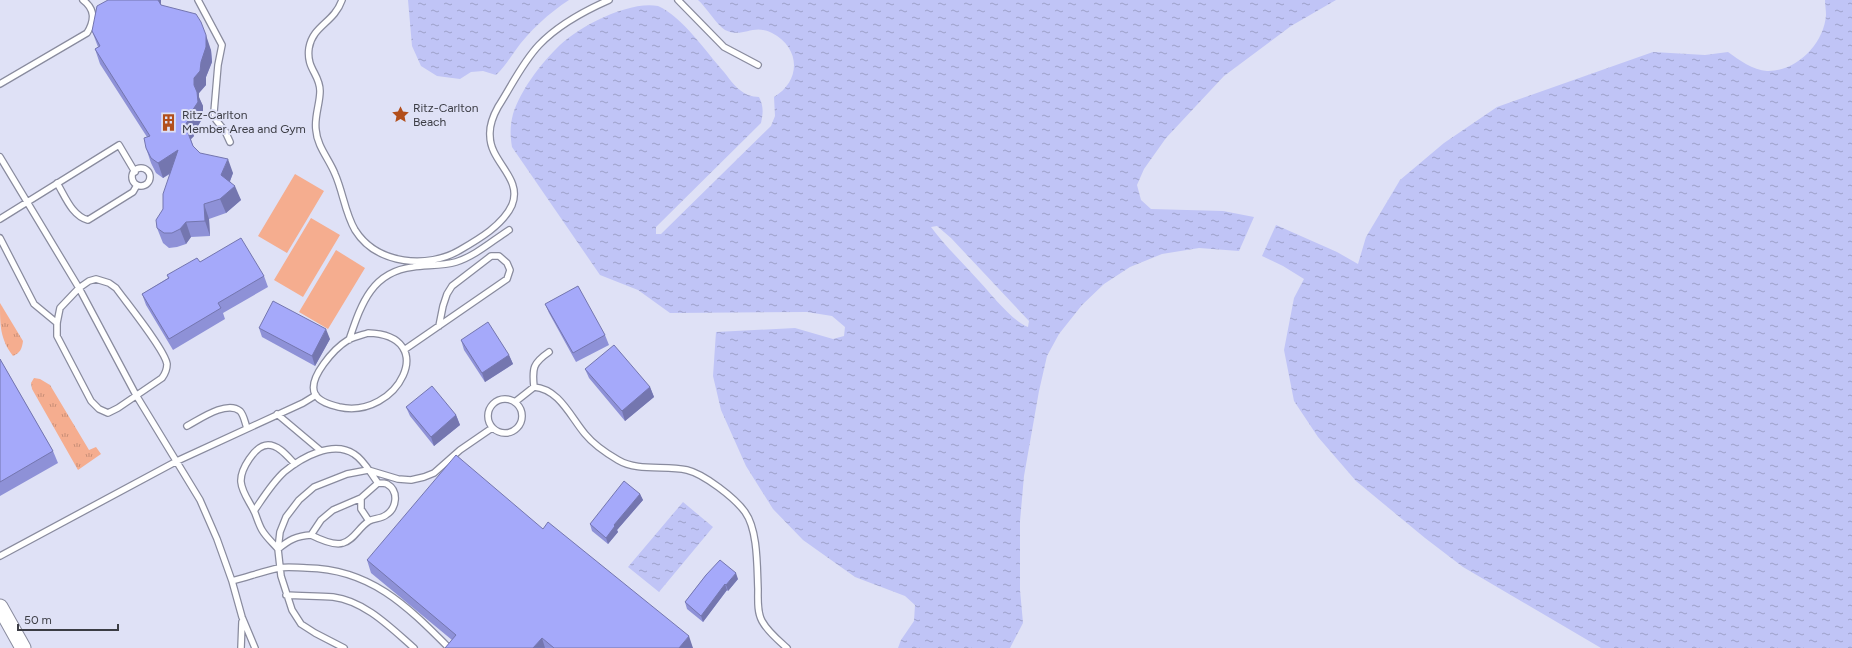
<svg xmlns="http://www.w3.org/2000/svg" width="1852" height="648" font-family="Figtree,sans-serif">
<defs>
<pattern id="grass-tufts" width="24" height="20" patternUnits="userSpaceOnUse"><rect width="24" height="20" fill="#f5ad8f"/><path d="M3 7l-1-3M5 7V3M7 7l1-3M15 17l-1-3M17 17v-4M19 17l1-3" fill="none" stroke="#c88e76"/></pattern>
<pattern id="water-ripples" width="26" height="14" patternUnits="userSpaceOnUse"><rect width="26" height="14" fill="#c0c4f6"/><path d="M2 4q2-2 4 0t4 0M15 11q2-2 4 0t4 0" fill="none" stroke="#9da0c9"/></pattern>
</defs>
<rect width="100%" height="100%" fill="#dfe1f6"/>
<path fill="url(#grass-tufts)" d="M0 303 23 341C22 349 20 353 13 356 0 339 0 325 0 303Z
M34 378 40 379 50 385 89 450 96 447 101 454 78 470 32 389 31 383Z"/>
<path fill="#f5ad8f" d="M295 174 324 191 287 253 258 236Z
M311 218 340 235 303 297 274 280Z
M336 250 365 268 328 329 299 312Z"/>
<path fill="url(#water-ripples)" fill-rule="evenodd" d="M408 0H569C549 13 529 31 515 51 509 59 504 68 496 75L483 71 471 72 460 79 437 76 421 66 412 46Z
M698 0H1336L1291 26 1224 76 1166 138 1144 169 1137 185 1141 200 1151 209 1223 211 1254 217 1239 251 1199 248 1162 254 1130 267 1104 284 1082 305 1059 334 1047 356 1039 391 1024 476 1020 521V590L1023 623 1010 648H898L901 640 914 621 915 605 905 596 855 577 803 540 773 509 746 466 721 410 713 376 716 332 795 328 833 339 844 336 845 327 832 316 807 312 670 313 638 290 600 275 512 147C510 135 510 126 513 114 521 90 539 66 556 49 575 28 629 0 658 6 683 17 706 52 724 72 731 81 737 90 748 95 751 96 756 97 759 97 764 107 763 113 761 123L656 227V234H661L771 126 775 116 774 97C801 81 801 48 772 33 752 23 743 39 725 30 717 25 706 7 698 0ZM937 226 951 238 1029 321 1028 327C1011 320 992 295 979 281 963 263 945 246 931 227Z
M1825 0H1852V648H1601L1463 567 1425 538 1356 481 1318 437 1294 401 1284 350 1294 298 1304 279 1283 266 1262 256 1276 225 1337 252 1358 264 1366 237 1400 180 1444 143 1497 107 1653 52 1705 55 1728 52C1739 60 1753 70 1767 71 1796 72 1824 44 1826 15 1826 10 1825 5 1825 0Z
M683 502 713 527 659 592 628 567Z"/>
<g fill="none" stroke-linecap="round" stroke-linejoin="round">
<defs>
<path id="service" d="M198 0 222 45 218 65 214 112 216 120 225 131 230 142
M342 0C334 23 313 25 309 48 306 69 320 74 320 91 320 104 314 117 316 130 317 146 329 159 335 174 343 192 345 213 355 230 377 265 428 269 460 250 479 239 503 225 512 205 523 178 490 162 490 136 489 125 493 116 498 107 511 87 522 63 539 45 558 25 584 11 609 0
M678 0 724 47 758 65
M0 84 87 33C95 20 95 9 83 0
M0 157 79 288 136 395 200 500 217 539 232 581 242 617 255 648
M132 177a9 9 0 1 1 18 0a9 9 0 1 1-18 0Z
M57 183C65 196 72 216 88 220L133 192 137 185
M0 219 119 145 135 172
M0 238 34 304 57 323
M96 279 109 283 116 288C126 302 165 350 167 364 167 370 165 374 162 378L118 408 108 413 99 409 91 401 57 336V323L60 308 79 288 89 281Z
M368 333C441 335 398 420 339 407 331 405 319 402 315 394 307 378 335 348 348 340 354 337 362 335 368 333Z
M349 340C361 305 371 272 413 267 427 265 443 266 456 262 475 256 492 241 509 230
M404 350 507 279 510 270 507 263 499 256H491L452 286 447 294 443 306 439 326
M534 387C532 368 533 363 549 352
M488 416a17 17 0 1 1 34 0a17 17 0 1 1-34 0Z
M515 402 534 387C559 389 570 416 585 434 594 445 606 453 618 460 638 472 665 465 687 470 704 474 735 498 745 512 758 530 757 567 758 589 758 600 757 612 762 621 768 632 778 640 787 648
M277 414 321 451
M187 426C200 419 227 400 240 411 244 415 245 423 247 428
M295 464C288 457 279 445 268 445 255 445 240 470 241 482 242 493 250 502 255 513 257 518 259 525 262 530 266 537 273 543 278 549 289 540 296 536 311 535
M378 483C380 483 385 483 387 484 399 491 397 508 386 515 381 519 374 518 369 521 359 527 354 540 343 543 334 546 319 539 311 535L321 520 333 510 361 498Z
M361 498V509L369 521
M254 511C263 498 272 483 284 472 302 457 333 440 354 454 364 460 371 474 378 483
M0 556 177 461 303 403 316 395
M232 581C248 577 264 571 279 568 288 566 298 568 307 568 370 569 406 605 448 647
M286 595C301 596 317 596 333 597 365 601 391 628 414 648
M241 648 242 622
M344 648 315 633 301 624 292 610 281 576 278 549 280 532 286 517 299 500 314 487 347 474 368 470 398 479 411 480 424 477 434 473 460 450 492 428"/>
<path id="secondary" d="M0 607 23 648"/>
</defs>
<use href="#service" stroke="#898b9e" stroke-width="8"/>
<use href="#secondary" stroke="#898b9e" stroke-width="17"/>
<use href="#service" stroke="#fff" stroke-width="5.5"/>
<use href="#secondary" stroke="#fff" stroke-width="15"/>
</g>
<path fill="#8e91d7" d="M108 0H161V5L211 50 212 62 206 77V85L199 93V98L203 106V117L198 126 192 131 194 136 191 139 193 146 200 153 233 173 230 181 241 200 226 213 209 219 210 236 191 237 186 244 177 247 169 248 163 243 157 228 163 209 170 174 163 178 156 173 151 163 146 148 147 137 100 64 95 49 98 47 92 31Z
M200 262 264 276 268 287 223 313 225 319 173 350 146 305 142 294 168 278 167 275Z
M545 304 605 335 609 345 576 362 549 313Z
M259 328 330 339 315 366 262 337Z
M461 340 509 355 513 364 485 382 464 350Z
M0 359 53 451 58 463 0 496Z
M585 369 650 387 654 397 625 421 589 378Z
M406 407 456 415 460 425 434 446 410 416Z
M640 494 643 500 617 530 618 532 608 544 592 531 590 524Z
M543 529 693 648H445L452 640 371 573 367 560Z
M706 575 738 579 728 591 727 590 703 622 687 609 685 602Z"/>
<path fill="#7476af" d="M157 0H161V11Z
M206 35 211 50 212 62 206 77V85L199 93V97L203 106V117L198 126 192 131 194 136 186 144 181 129 186 116 194 85V78L201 62Z
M178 150 183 164 163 178 158 163Z
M228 159 233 173 227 189 221 175Z
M235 186 241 200 226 213 220 199Z
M204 204 209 219 210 236 205 221Z
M186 222 191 237 186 244 180 229Z
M326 329 330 339 315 366 312 356Z
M509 355 513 364 485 382 482 373Z
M650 387 654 397 625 421 622 411Z
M456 415 460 425 434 446 431 437Z
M640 494 643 500 617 530 618 532 608 544 606 538 614 525Z
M736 573 738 579 728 591 726 585Z
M725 584 727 590 703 622 701 616Z
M689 636 693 648H679Z
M542 638 545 648H533Z"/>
<path fill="#a5a9fa" stroke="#7476af" d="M108 0H158L161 5 196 14 201 22 206 35V47L201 62 200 71 194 78V85L197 92 198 102 192 111 186 116 188 121 181 129 184 132 186 128 193 146 200 153 228 159 221 175 235 186 220 199 204 204 205 221 186 222 180 229 172 233H164L157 228 156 220 163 209V194L178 150 158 163 151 158 146 148 144 138 150 136 95 49 100 46 92 31 97 6Z
M241 238 264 276 218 303 221 308 169 339 142 294 169 278 167 275 197 258 200 262Z
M578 286 605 335 573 353 545 304Z
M273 301 326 329 312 356 259 328Z
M488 322 509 355 482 373 461 340Z
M614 345 650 387 622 411 585 369Z
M0 359 53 451 0 482Z
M432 386 456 415 431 437 406 407Z
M456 455 543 529 548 522 689 636 679 648H554L542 638 533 648H445L456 635 367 560Z
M624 481 640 494 614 525 615 526 606 538 590 524Z
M720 560 736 573 726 585 725 584 701 616 685 602 706 575Z"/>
<defs>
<symbol id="sight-bare" viewBox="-9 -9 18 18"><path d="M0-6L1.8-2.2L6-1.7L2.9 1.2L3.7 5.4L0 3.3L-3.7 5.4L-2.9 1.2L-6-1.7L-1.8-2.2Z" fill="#b24e1b" stroke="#dfe1f6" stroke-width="2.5" paint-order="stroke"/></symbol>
<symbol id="building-bare" viewBox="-9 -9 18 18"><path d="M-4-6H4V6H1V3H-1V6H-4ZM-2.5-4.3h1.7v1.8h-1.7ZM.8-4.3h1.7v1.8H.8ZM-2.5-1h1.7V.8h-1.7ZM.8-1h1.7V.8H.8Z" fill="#b24e1b" stroke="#dfe1f6" stroke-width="2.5" paint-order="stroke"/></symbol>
</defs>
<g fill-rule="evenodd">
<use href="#sight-bare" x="388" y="102" width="25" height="25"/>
<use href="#building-bare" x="156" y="110" width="25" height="25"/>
</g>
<g text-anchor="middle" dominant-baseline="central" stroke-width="4" stroke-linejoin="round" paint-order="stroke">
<g font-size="12" fill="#3b3c44" stroke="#dfe1f6" text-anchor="start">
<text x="413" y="108">Ritz-Carlton<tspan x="413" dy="14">Beach</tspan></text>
<text x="182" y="115">Ritz-Carlton<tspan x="182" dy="14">Member Area and Gym</tspan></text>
</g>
</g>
<path d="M18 624v6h100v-6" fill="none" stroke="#3b3c44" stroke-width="2"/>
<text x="24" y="624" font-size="12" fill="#3b3c44" stroke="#dfe1f6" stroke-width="3" paint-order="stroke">50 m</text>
</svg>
